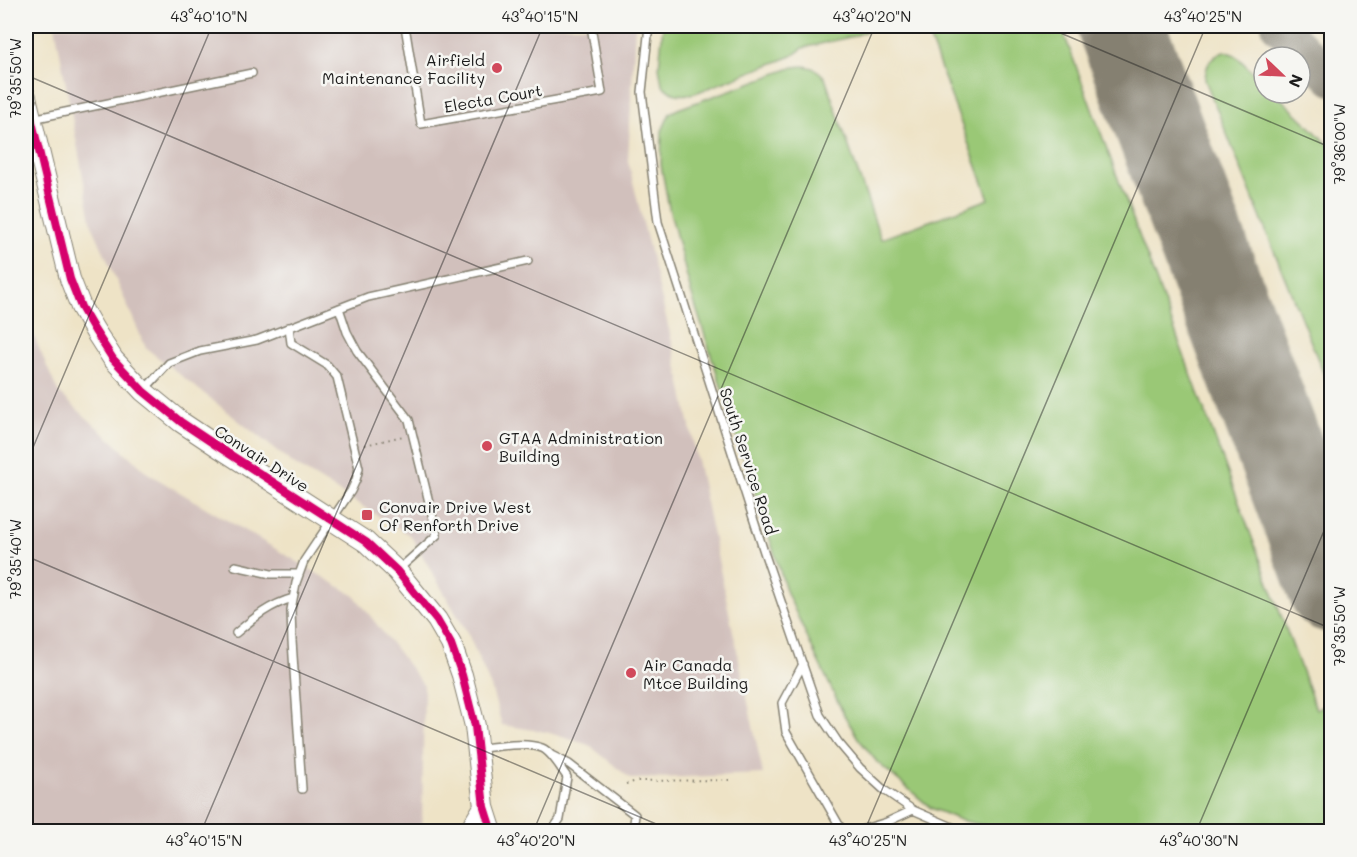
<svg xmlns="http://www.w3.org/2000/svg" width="1357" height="857" font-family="Mali,sans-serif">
<rect width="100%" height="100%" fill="#f6f6f2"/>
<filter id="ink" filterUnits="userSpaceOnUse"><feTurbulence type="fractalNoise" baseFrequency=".0167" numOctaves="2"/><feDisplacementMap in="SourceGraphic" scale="12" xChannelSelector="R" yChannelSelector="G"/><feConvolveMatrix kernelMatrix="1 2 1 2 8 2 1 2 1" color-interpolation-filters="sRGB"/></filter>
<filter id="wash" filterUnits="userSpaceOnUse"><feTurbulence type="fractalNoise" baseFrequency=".008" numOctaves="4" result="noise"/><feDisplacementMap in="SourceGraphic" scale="24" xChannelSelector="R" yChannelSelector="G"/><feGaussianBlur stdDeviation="1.35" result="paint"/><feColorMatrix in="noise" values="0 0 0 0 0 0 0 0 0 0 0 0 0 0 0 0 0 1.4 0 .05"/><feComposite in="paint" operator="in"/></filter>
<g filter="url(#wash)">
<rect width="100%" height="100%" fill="#eee3c6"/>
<path fill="#d1c0bc" d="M55 26H635L628 161 674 350 763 774 631 779 589 745 546 732 502 725 491 687 468 634 411 536 295 465 146 348 92 225Z
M26 318 58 392 149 474 355 596 424 686 422 831H26Z"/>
<path fill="#9ac876" stroke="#5b7249" stroke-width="1.5" d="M663 26H877L854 36 803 48 792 56 698 92C683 96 672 97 662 84L659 67Z
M925 26H1061L1316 709 1331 704V831L1013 832 960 820 931 808 877 762 858 738 844 715 813 650 787 593 691 292 669 208 661 165 662 131 670 113 678 109 794 67C808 65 816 67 825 78L881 239 989 199Z
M1224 51 1235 55 1264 83V93H1275L1331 147V392L1205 80C1206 65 1210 56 1224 51Z"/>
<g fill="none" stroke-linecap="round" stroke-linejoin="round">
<path stroke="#858071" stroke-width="36" d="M1279 26 1332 78
M1204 246 1290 435 1332 497"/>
<path stroke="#858071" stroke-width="88" d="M1121 26 1332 589"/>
</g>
</g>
<g filter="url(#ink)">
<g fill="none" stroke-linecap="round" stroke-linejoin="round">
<defs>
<path id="lane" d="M405 26 421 124 602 92 591 26
M649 26 642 92 658 222 764 552 820 715 838 742 860 768 884 790 913 810 964 832
M32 119 252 73
M339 308 347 332 357 351 409 420 437 535 399 569
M289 327 291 343 327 365 337 377 359 468 356 480 351 491 304 561 296 583 291 610 292 641 302 789
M145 389 169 363 200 351 257 340 368 297 528 261
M235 566 271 574H299
M236 633C255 617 269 605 293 598
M803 664 782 703 786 732 843 832
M480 748C499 747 524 741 542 748 552 752 561 769 567 777L560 819 551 832
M551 755 569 764 635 815 633 831 584 832
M854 832 887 822 913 810"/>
<path id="secondary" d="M26 97 70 279 81 307 95 331 113 359 143 391 181 422 217 446 366 542 397 571 437 620 451 644 462 675 475 726 484 807 492 832
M472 832V827L484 807"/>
</defs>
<use href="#lane" stroke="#858071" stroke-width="10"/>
<use href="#secondary" stroke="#858071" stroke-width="22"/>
<path stroke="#858071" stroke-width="2" stroke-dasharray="1.5 4.5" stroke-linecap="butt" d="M365 445 403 436
M626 784 637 781 729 780"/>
<use href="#lane" stroke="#fff" stroke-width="7"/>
<use href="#secondary" stroke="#fff" stroke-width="20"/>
<defs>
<path id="cycleway" d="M26 97 70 279 81 307 95 331 113 359 143 391 181 422 217 446 366 542 397 571 437 620 451 644 462 675 475 726 484 807 492 832"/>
</defs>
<use href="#cycleway" stroke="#f6f6f2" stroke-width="11"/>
<use href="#cycleway" stroke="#d6006c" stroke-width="8"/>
</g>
</g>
<path fill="none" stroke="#1c1c1c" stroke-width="1.5" stroke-opacity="0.45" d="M1044 26 1332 148M26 75 1332 629M26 464 212 26M26 556 675 832M201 832 543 26M533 832 875 26M864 832 1206 26M1196 832 1332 512"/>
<g fill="#d1495b" stroke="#f6f6f2" stroke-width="2">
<circle cx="497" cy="68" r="6"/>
<circle cx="487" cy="446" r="6"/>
<rect x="361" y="509" width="12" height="12" rx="3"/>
<circle cx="631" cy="673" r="6"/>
</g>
<g text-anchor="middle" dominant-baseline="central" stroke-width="5" stroke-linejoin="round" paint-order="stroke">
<g font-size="16" fill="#1c1c1c" stroke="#f6f6f2" text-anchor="start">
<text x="485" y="59" text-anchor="end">Airfield<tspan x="485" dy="18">Maintenance Facility</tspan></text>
<text x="499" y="437">GTAA Administration<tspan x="499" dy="18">Building</tspan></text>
<text x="379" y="506">Convair Drive West<tspan x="379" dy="18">Of Renforth Drive</tspan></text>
<text x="643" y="664">Air Canada<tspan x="643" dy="18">Mtce Building</tspan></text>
</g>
<g font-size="16" fill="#1c1c1c" stroke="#f6f6f2">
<text transform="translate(493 98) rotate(-10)">Electa Court</text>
<text transform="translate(262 458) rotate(33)">Convair Drive</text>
<text transform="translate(749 461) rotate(72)">South Service Road</text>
</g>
</g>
<rect width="1357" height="857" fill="none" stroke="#f6f6f2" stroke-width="66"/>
<g transform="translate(1282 75) rotate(113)"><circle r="28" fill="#f6f6f2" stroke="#9f9f9c" stroke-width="1.5"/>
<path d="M0-4.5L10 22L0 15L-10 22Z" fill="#d1495b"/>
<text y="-9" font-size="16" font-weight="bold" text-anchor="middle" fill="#1c1c1c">N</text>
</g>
<rect x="33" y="33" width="1291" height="791" fill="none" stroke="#1c1c1c" stroke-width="2"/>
<g font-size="15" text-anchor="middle" fill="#1c1c1c">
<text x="209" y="22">43°40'10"N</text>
<text x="540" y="22">43°40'15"N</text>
<text x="872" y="22">43°40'20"N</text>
<text x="1203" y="22">43°40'25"N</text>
<text transform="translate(16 78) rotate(-90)" y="5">79°35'50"W</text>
<text transform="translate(1340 144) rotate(-90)" y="5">79°36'00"W</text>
<text transform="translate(16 559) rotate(-90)" y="5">79°35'40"W</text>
<text transform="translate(1340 626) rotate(-90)" y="5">79°35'50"W</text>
<text x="204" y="846">43°40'15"N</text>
<text x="536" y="846">43°40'20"N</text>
<text x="868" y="846">43°40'25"N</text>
<text x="1199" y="846">43°40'30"N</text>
</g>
</svg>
